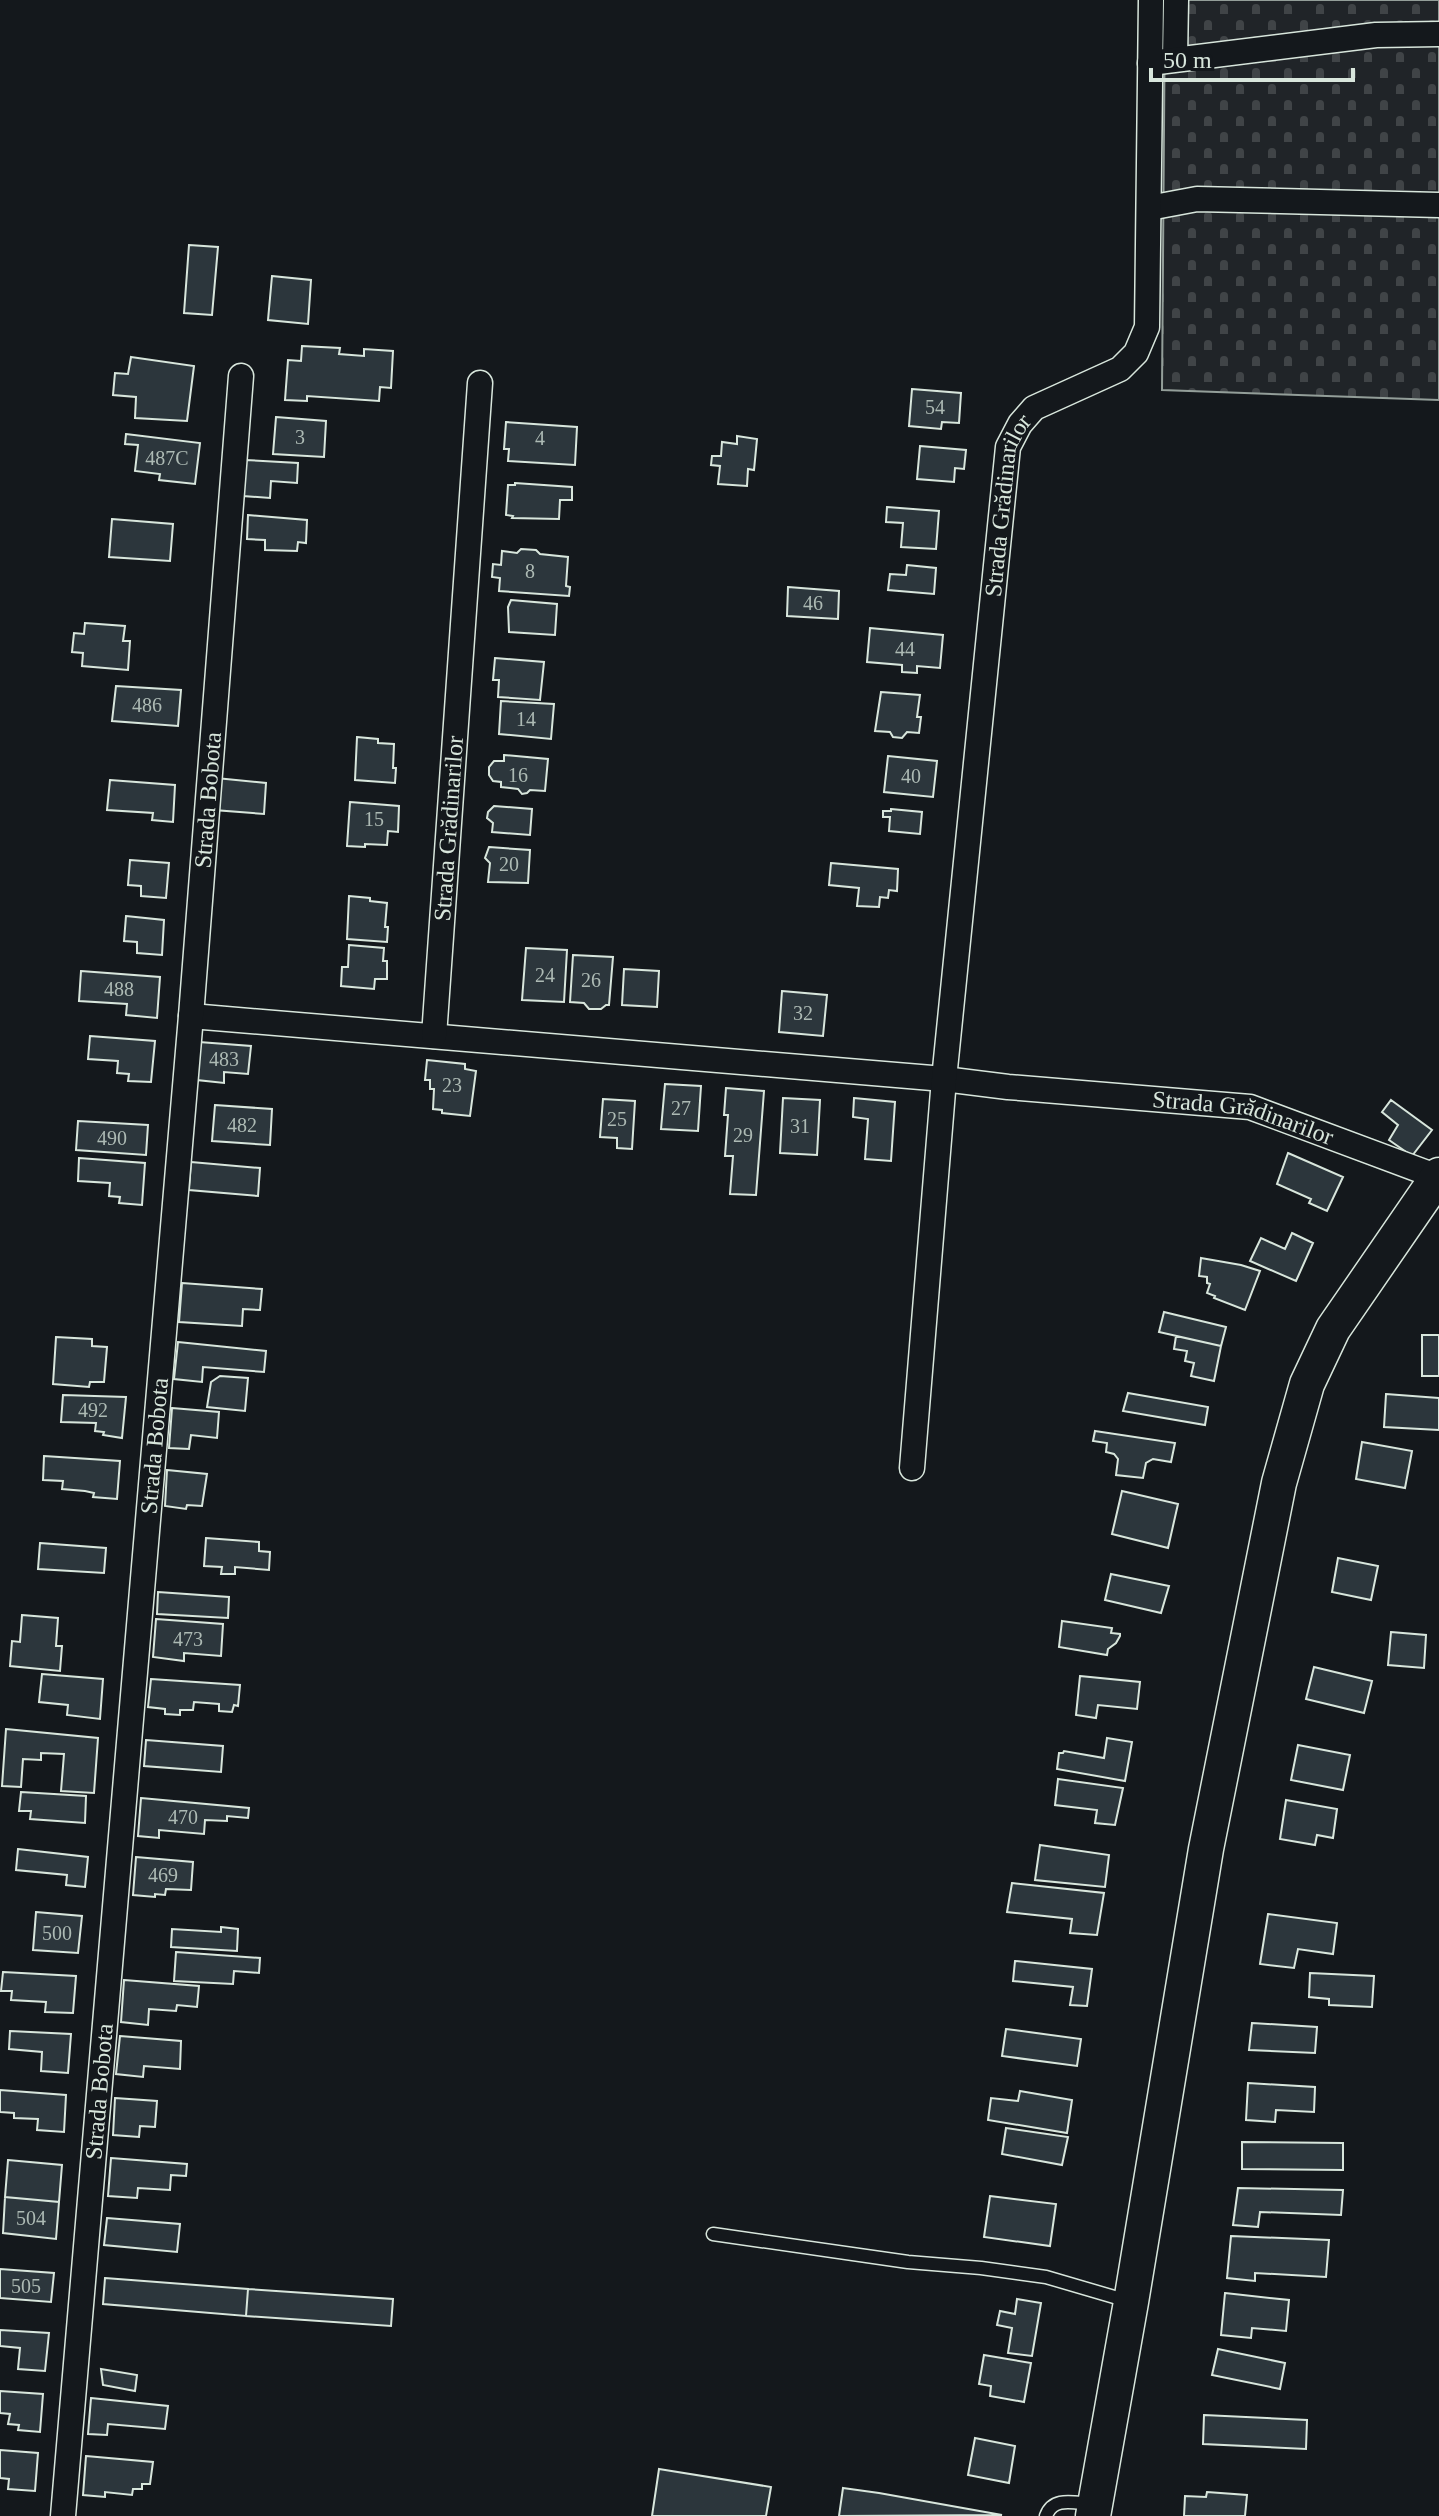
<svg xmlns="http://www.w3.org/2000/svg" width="1439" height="2516" font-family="'Times New Roman',serif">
<defs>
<pattern id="cemetery-stones" width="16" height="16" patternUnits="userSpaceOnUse" patternTransform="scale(2)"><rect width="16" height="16" fill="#202428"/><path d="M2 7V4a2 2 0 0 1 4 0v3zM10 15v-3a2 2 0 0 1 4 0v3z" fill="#404447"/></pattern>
</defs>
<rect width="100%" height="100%" fill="#14181c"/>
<path fill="url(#cemetery-stones)" stroke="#939e99" stroke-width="2" d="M1165 0H1439V400L1162 390Z"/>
<path fill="#2c363c" stroke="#d8e6dc" stroke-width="2" d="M189 245 218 247 212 315 184 313Z
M272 276 311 280 308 324 268 320Z
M302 346 340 348 339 354 364 356V349L393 351 391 388 380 387 379 401 307 396V401L285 400 288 360 301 361Z
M131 357 194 366 187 421 135 418 136 397 113 395 115 373 128 374Z
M912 389 961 393 959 423 942 422 941 429 909 426Z
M276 417 326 421 324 457 273 454Z
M506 422 577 427 575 465 508 461 509 449H504Z
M126 434 200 443 195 484 159 480 160 474 135 471 138 445 125 444Z
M737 436 757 439 754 470 748 469 747 486 718 484 720 466 711 465 712 456H721L722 442 737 444Z
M920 446 966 450 964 469 955 468 954 482 917 479Z
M245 460 298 463 297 483 271 481 270 498 243 496Z
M515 483 572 487V500H560L559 519 512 518 513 516 506 515 508 485H515Z
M887 507 939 511 936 549 901 547 903 523 886 522Z
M248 515 307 520 306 543 298 542 297 551 265 550V540L247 539Z
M112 519 173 524 170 561 109 557Z
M521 549 536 550 540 554 568 557 566 586 570 587 569 596 499 591 500 578 492 577 493 564 501 565 502 551 517 553Z
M907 565 936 568 934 594 888 590 890 574 906 575Z
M788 587 839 591 838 619 787 616Z
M511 600 557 604 555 635 509 632 508 607Z
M85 623 125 626 123 641H130L128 670 82 666 83 653 72 652 74 633 84 634Z
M870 628 943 635 940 668 917 666V673L902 672V665L867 662Z
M495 658 544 662 540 700 498 697 499 680H493Z
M116 686 181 690 178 726 112 721Z
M881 692 920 695 917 717H921L919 733 907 732 902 738 893 737 890 732 875 731Z
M501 701 554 704 551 739 499 734Z
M357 737 378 739V743L394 744 393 768H396L395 783 355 780Z
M504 755 548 759 545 791 530 790 527 793 522 794 518 789 501 787V782L493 781 489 775V767L494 761H504Z
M888 756 937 761 933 797 884 792Z
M216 778 266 783 264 814 214 810Z
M110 780 175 785 173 822 152 820 153 813 107 810Z
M350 802 399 806 398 832 388 831 387 845 365 844V847L347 846Z
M494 806 532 809 530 835 492 832 493 823 487 818 488 812Z
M891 809 922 812 920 834 889 831 890 817H883V811H891Z
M489 847 530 850 528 883 488 882 490 863 485 858Z
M130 860 169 863 166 898 141 896V886L128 885Z
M831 863 898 869 897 891 889 890 888 898 880 897 879 907 857 906 859 888 829 885Z
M349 896 370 898V901L387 903 385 927H388L387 942 347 939Z
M126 916 164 920 162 955 137 953V942L124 941Z
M349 945 384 948 383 961H387V979H375L374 989 341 986 342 967H348Z
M526 948 567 950 564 1002 522 1000Z
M573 955 613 957 609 1005H606L601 1009H589L584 1003 570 1002Z
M624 969 659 971 657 1007 622 1005Z
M81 971 160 977 157 1018 126 1015 127 1004 79 1001Z
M782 991 827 995 823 1036 779 1032Z
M90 1036 155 1041 151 1082 128 1081 129 1074 117 1073 118 1061 88 1059Z
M199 1042 251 1046 248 1074 224 1072V1083L197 1080Z
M427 1060 465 1064V1069L476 1071 470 1116 442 1113V1110L433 1109 434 1089H430V1080H425Z
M665 1084 701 1086 698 1131 661 1129Z
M726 1088 764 1091 756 1195 730 1194 733 1156H725L728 1115H724Z
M783 1098 820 1100 817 1155 780 1153Z
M854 1098 895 1102 891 1161 865 1159 868 1119 853 1117Z
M603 1099 635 1101 632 1149 617 1148V1138L600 1137Z
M1391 1100 1432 1130 1412 1156 1389 1140 1398 1125 1382 1112Z
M215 1105 272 1109 270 1145 212 1141Z
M78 1121 148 1125 146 1155 76 1150Z
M1288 1153 1343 1177 1327 1211 1309 1203 1311 1199 1277 1184Z
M79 1158 145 1163 142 1205 119 1203 120 1197 109 1196 110 1183 78 1181Z
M191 1162 260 1168 258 1196 189 1190Z
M1292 1233 1313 1243 1296 1281 1250 1261 1261 1238 1285 1249Z
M1201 1258 1241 1265 1260 1271 1245 1310 1214 1298 1215 1296 1207 1293 1210 1284 1207 1283V1277L1199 1276Z
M182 1283 262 1289 260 1310 243 1309 242 1326 179 1322Z
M1164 1312 1226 1327 1221 1346 1159 1332Z
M1422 1335H1439V1376H1422Z
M1176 1336 1221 1346 1214 1381 1191 1376 1194 1363 1185 1361 1187 1351 1174 1349Z
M56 1337 92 1339V1346L107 1347 104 1382H90L89 1387 53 1384Z
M178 1342 266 1351 264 1372 203 1367 202 1382 174 1379Z
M220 1376 248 1378 245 1411 207 1407 211 1382Z
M1128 1393 1208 1407 1205 1425 1123 1411Z
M1386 1394 1439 1398V1430L1384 1427Z
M63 1395 126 1397 122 1438 103 1435 104 1432 95 1431 96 1423 61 1422Z
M172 1408 219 1412 217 1438 191 1435 189 1449 169 1448Z
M1095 1431 1175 1443 1171 1462 1153 1459 1146 1463 1143 1478 1116 1475 1118 1459 1114 1454 1106 1452 1107 1443 1093 1441Z
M1362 1442 1412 1451 1405 1488 1356 1479Z
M44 1456 120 1461 117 1499 93 1497 94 1493 85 1491 62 1489 63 1481 43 1480Z
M167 1470 207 1474 202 1506 187 1505 186 1509 165 1506Z
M1122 1491 1178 1504 1168 1548 1112 1534Z
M206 1538 259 1542V1551L270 1552 269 1570 235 1567V1574H221L222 1567 204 1566Z
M40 1543 106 1548 104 1573 38 1569Z
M1338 1558 1378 1566 1371 1600 1332 1592Z
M1111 1574 1169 1586 1161 1613 1105 1600Z
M158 1592 229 1597 228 1618 157 1614Z
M22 1615 58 1618 56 1646H62L60 1671 10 1666 12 1641 20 1642Z
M156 1619 223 1624 221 1656 184 1653V1661L153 1657Z
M1062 1621 1112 1628 1111 1633 1120 1634V1636L1116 1643 1108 1649 1107 1655 1059 1647Z
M1391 1632 1426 1635 1424 1668 1388 1665Z
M1314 1667 1372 1681 1364 1713 1306 1699Z
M42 1674 103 1679 100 1719 67 1715 68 1705 39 1702Z
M1080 1676 1140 1682 1137 1709 1098 1705 1096 1718 1076 1715Z
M151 1679 240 1685 238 1706 234 1705 232 1712 219 1711V1704L194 1702 193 1710H180V1715L165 1714V1709L148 1707Z
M6 1729 98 1738 94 1793 61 1791 64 1754 41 1753V1760L23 1759 21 1787 2 1786Z
M1107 1738 1132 1742 1125 1781 1057 1769 1059 1753H1063L1064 1751 1104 1758Z
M146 1740 223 1746 221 1772 144 1766Z
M1298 1745 1350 1755 1343 1790 1291 1780Z
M1058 1779 1123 1788 1115 1825 1095 1823 1097 1810 1055 1805Z
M21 1792 86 1796 85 1823 30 1819 31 1811H19Z
M141 1798 249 1808 248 1818 227 1816V1821L205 1820 204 1834 159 1830V1838L138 1836Z
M1286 1800 1337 1809 1333 1838 1317 1835 1315 1845 1280 1839Z
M1040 1845 1109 1855 1105 1887 1035 1880Z
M18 1849 88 1857 85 1887 66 1885 67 1875 16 1870Z
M136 1857 193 1862 191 1890 166 1889 165 1895 155 1894V1897L133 1895Z
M1012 1883 1104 1893 1097 1935 1070 1933 1072 1919 1007 1912Z
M36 1912 82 1916 78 1953 33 1950Z
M1268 1914 1337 1923 1333 1954 1298 1949 1294 1968 1260 1964Z
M221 1927 238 1929 237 1951 171 1947 172 1929 221 1932Z
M176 1952 260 1958 259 1973 234 1971 233 1984 174 1981Z
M1015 1961 1092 1969 1087 2006 1070 2005 1073 1987 1013 1981Z
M3 1972 76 1976 73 2013 45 2012 46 2002 11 2000 12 1991H1Z
M1310 1973 1374 1976 1372 2007 1329 2005V1999L1309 1997Z
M124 1980 199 1986 197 2007 177 2005 176 2011 149 2009 148 2025 121 2022Z
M1252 2023 1317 2027 1315 2053 1249 2050Z
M1006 2029 1081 2039 1077 2066 1002 2056Z
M10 2031 71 2034 68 2073 41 2071 42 2052 9 2049Z
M120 2036 181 2041 180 2069 144 2066 143 2077 116 2074Z
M1248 2083 1315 2087 1314 2112 1276 2110 1275 2122 1246 2120Z
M0 2090 66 2095 64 2132 37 2130 38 2119 14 2118V2113L0 2112Z
M1020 2091 1072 2100 1067 2133 988 2120 991 2098 1018 2101Z
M115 2098 157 2101 155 2127 140 2126 139 2137 113 2135Z
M1006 2128 1068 2137 1062 2165 1002 2154Z
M1242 2142 1343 2143V2170L1242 2169Z
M111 2158 187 2164 186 2176 171 2175 170 2190 138 2188 137 2198 108 2196Z
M8 2160 62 2165 59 2202 5 2197Z
M1238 2188 1343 2190 1341 2215 1260 2212 1258 2227 1233 2225Z
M990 2196 1056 2204 1050 2246 984 2237Z
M5 2197 59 2202 56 2239 3 2233Z
M107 2218 180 2224 177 2252 104 2245Z
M1231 2236 1329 2240 1326 2277 1255 2273V2281L1227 2278Z
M0 2269 54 2273 51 2302 0 2298Z
M105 2278 248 2289 246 2316 103 2304Z
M248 2289 393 2299 391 2326 246 2316Z
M1225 2293 1289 2300 1286 2331 1252 2328 1251 2338 1221 2335Z
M1017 2299 1041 2303 1032 2356 1008 2353 1012 2328 997 2325 1000 2311 1015 2314Z
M0 2330 49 2333 45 2371 18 2369 20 2348 0 2346Z
M1218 2349 1285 2363 1280 2389 1212 2375Z
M984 2355 1031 2363 1024 2402 990 2396 991 2386 979 2384Z
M101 2369 137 2375 135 2391 103 2385Z
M0 2391 43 2394 40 2432 18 2430 19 2425 8 2424 10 2414 0 2413Z
M91 2398 168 2406 165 2429 108 2424 107 2435 88 2434Z
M1204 2415 1307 2420 1306 2449 1203 2444Z
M975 2438 1015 2446 1009 2483 968 2475Z
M0 2450 38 2453 35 2491 8 2489 9 2479 0 2478Z
M86 2456 153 2462 150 2484H142V2489H133L132 2495 105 2492V2497L83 2495Z
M659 2469 771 2487 766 2516H652Z
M843 2488 879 2493 1002 2515 839 2516Z
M1207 2492 1247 2495 1245 2516H1184L1185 2496 1206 2497Z"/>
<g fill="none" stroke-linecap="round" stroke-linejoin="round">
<defs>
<path id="lane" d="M713 2234 908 2262 981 2268 1046 2277 1128 2301
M1046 2516C1053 2496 1074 2503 1092 2504"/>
<g id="street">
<path d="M1175 58 1176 0"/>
<path d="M1150 63 1376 35 1439 34"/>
<path d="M1149 208 1197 199 1439 205"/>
<path id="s1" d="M191 1016 944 1079 1008 1087 1250 1107 1438 1177"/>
<path id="s2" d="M434 1036 480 383"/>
<path id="s3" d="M912 1468 944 1079 1008 447 1020 424 1034 408 1120 369 1136 353 1147 327 1151 0"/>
<path id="s4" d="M63 2516 191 1016 241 376"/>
</g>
<path id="secondary" d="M1093 2516 1131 2302 1206 1849 1279 1483 1307 1384 1333 1329 1439 1175"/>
</defs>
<use href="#lane" stroke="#d8e6dc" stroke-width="15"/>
<use href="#street" stroke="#d8e6dc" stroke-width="27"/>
<use href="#secondary" stroke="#d8e6dc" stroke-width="37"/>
<use href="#lane" stroke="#14181c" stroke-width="12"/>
<use href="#street" stroke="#14181c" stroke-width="24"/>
<use href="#secondary" stroke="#14181c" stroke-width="34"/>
</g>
<g text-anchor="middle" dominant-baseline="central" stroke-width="6" stroke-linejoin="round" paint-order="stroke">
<g font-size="20" fill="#adbab4">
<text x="935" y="407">54</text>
<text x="300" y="437">3</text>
<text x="540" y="438">4</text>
<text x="167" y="458">487C</text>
<text x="530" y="571">8</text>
<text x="813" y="603">46</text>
<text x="905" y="649">44</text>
<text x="147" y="705">486</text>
<text x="526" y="719">14</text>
<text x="518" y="775">16</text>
<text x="911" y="776">40</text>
<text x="374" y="819">15</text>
<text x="509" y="864">20</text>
<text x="545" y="975">24</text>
<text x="591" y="980">26</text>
<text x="119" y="989">488</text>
<text x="803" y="1013">32</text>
<text x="224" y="1059">483</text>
<text x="452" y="1085">23</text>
<text x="681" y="1108">27</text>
<text x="617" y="1119">25</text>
<text x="242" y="1125">482</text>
<text x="800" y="1126">31</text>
<text x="743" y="1135">29</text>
<text x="112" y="1138">490</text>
<text x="93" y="1410">492</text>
<text x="188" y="1639">473</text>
<text x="183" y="1817">470</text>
<text x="163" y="1875">469</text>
<text x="57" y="1933">500</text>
<text x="31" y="2218">504</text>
<text x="26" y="2286">505</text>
</g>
<g font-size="24" fill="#d8e6dc" stroke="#14181c">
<text stroke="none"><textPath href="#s3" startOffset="968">Strada Grădinarilor</textPath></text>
<text stroke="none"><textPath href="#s4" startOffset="1722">Strada Bobota</textPath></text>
<text stroke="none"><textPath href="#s2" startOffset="208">Strada Grădinarilor</textPath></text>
<text stroke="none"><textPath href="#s1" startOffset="1058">Strada Grădinarilor</textPath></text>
<text stroke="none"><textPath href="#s4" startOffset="1074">Strada Bobota</textPath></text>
<text stroke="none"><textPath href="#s4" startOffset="426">Strada Bobota</textPath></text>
</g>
</g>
<path d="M1151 68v12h202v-12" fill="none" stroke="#d8e6dc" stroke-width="4"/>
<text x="1163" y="68" font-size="24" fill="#d8e6dc" stroke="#14181c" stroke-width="6" paint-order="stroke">50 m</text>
</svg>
